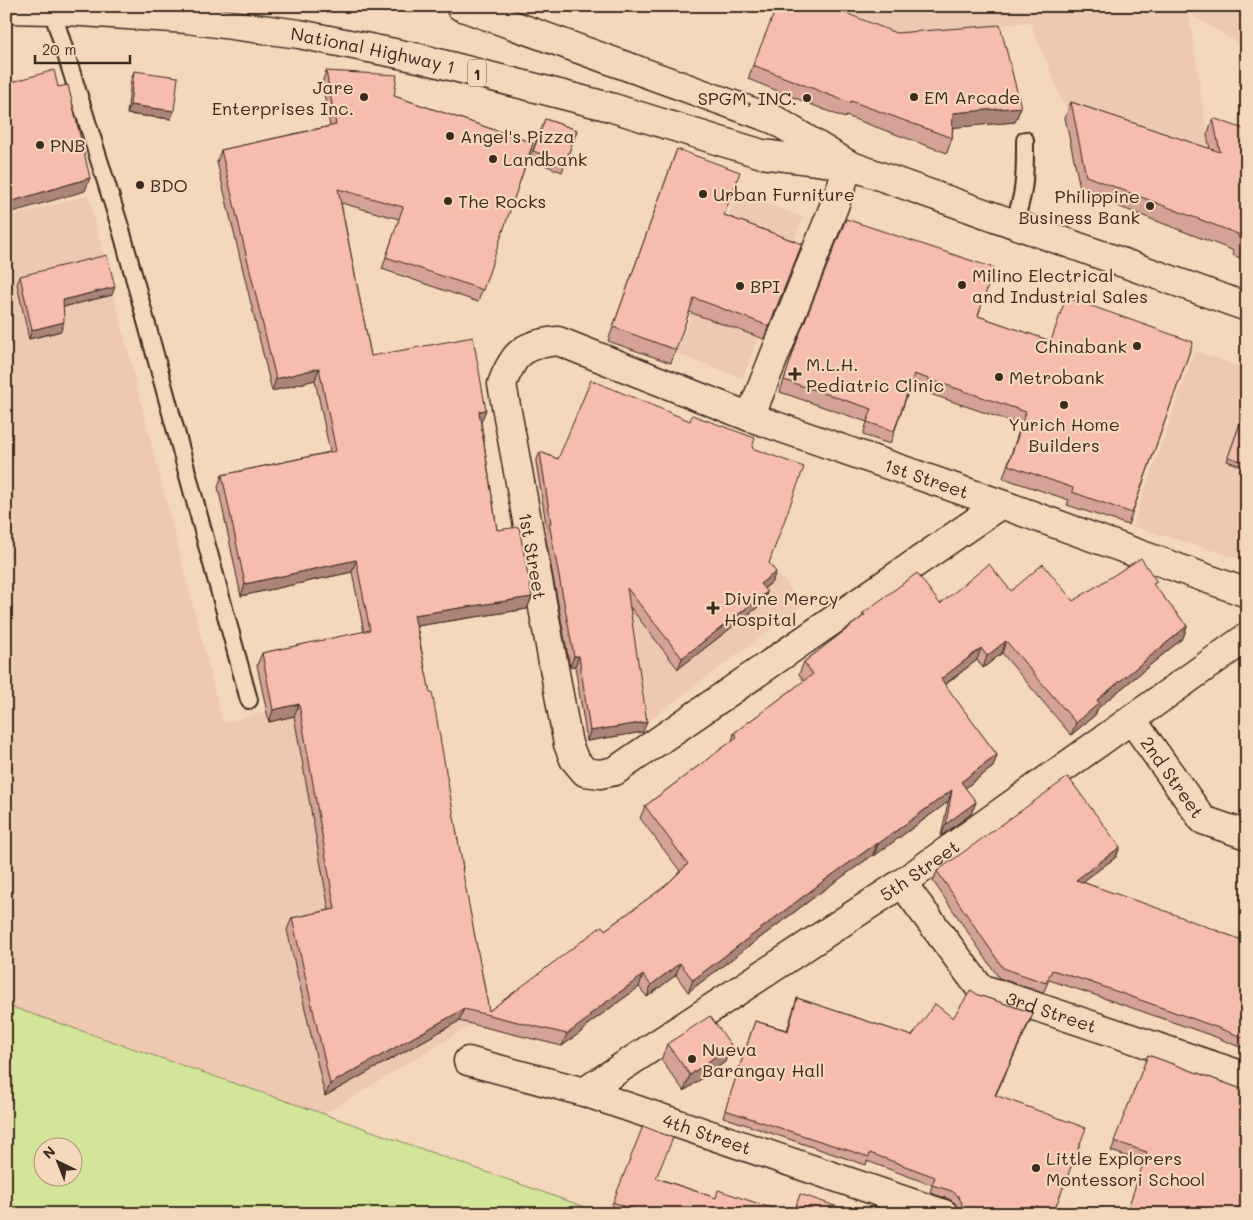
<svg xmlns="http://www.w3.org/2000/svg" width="1253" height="1220" font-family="Mali,sans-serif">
<rect width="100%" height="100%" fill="#f5d7bb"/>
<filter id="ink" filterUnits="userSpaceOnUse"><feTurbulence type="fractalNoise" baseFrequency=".02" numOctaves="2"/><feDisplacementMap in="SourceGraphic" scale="10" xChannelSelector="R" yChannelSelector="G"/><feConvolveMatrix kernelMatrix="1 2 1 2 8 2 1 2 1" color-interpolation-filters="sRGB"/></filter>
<g filter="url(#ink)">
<path fill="#eec8b1" d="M826 6H1247V48L1189 13 1211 161 1065 107 1030 22 888 36Z
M737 193 803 217 743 378 677 354Z
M88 195 223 723 426 669 487 1015 324 1114 6 1005V218Z
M1195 351 1247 369V561L1132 526Z
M612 492 743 530 803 605 648 721 627 610Z"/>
<path fill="#d2e599" stroke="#86885c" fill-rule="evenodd" d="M6 1005 324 1114 604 1214H6ZM42 1148H72V1178H42Z"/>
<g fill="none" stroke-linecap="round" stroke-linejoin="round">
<defs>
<path id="service" d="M52 10 122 233 249 700
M1013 223C1026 196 1025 169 1025 140"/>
<g id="minor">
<path d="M750 417 833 209 849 165"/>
<path id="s1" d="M1001 504 615 771 600 774 585 772 574 759 568 744 502 384C514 352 524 344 558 341L750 417 1001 504 1247 593"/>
<path id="s2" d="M1132 720 1203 820 1247 835"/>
<path id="s3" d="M902 883 980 988 1247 1077"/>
<path id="s4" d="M468 1061 584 1092 944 1214"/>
<path id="s5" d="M584 1092 902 883 1247 637"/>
</g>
<g id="trunk">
<path d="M460 6 775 120 849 165 1247 307"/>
<path id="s6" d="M6 9 52 10 187 19 299 34 419 58 610 107 762 154 849 165"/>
</g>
</defs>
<use href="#service" stroke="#3b2a1e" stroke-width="20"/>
<use href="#minor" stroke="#3b2a1e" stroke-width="31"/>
<use href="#trunk" stroke="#3b2a1e" stroke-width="31"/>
<use href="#service" stroke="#f5d7bb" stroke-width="16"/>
<use href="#minor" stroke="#f5d7bb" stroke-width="28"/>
<use href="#trunk" stroke="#f5d7bb" stroke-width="28"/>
</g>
<path fill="#d4a296" stroke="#3b2a1e" d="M753 65 1021 107 1015 122 953 127 952 138 947 153 846 116 845 118 748 79Z
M134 71 171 119 127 114 131 80Z
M326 71 394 96 533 143 478 302 382 269 399 219 341 203 371 356 481 422 497 530 532 597 527 609 417 626 463 868 462 871 489 1011 605 930 664 887 680 871 640 818 645 806 732 741 734 733 804 681 799 674 804 662 862 617 863 613 940 604 1011 591 1073 601 1155 587 1187 626 1183 638 1098 708 1095 715 1071 735 1002 653 983 668 977 660 945 685 997 755 993 767 965 788 976 802 971 814 941 836 948 802 874 856 873 855 821 892 688 992 676 975 647 997 639 987 587 1025 585 1029 562 1046 459 1021 325 1096 287 930 292 918 329 910 294 716 269 722 257 665 262 653 364 632 352 572 241 596 218 487 222 475 330 452 315 380 272 391 217 162 221 150 330 126 322 83Z
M1071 102 1210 149 1207 135 1213 118 1247 154V261L1233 255 1232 250 1081 192 1065 118Z
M545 119 577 130 562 172 529 159Z
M677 149 724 215 802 244 764 339 689 312 671 363 608 341Z
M20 276 112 295 63 307 61 331 29 339 17 284Z
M978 316 1050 341 1193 342 1128 525 1067 505 1069 500 1003 478 1021 425 910 387 890 444 863 435 867 422 780 392 798 338Z
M1247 403V468L1227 461Z
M752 448 772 582 764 589 767 592 763 603 678 669 630 607 643 732 587 741 575 666 570 667 545 534 547 530 536 462 540 452 558 459Z
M1120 847 1116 857 1082 882 1247 942V1050L1213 1036 1086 992 1049 980 1043 993 999 978 933 881 937 871Z
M978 995 1033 1013 1030 1021 995 1095 1053 1214H959V1210L955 1203 949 1199 930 1193 932 1185 867 1161 866 1165 723 1117 755 1021 787 1030 797 998 912 1036 953 1018Z
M667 1044 725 1062 684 1091 661 1060Z
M1148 1055 1247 1091 1144 1162 1111 1151Z
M657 1178 716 1198 789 1214H619L610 1210 613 1202Z"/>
<path fill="#ac847a" stroke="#3b2a1e" d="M130 105 174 111 171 119 127 114Z
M1021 107 1015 122 948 128 953 113Z
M90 178 85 191 6 214V203Z
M802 244 797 258 764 339 769 326Z
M115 287 112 295 59 308 63 300Z
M64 322 61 331 29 339 32 330Z
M319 368 315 380 272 391 276 379Z
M486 410 481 422 475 423 479 411Z
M356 560 352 572 241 596 245 584Z
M776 572 772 582 757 594 760 584Z
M767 592 763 603 678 669 682 658Z
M532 597 527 609 410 627 414 615Z
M1187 626 1183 638 1098 708 1095 715 1071 735 1076 723 1097 700Z
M1006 641 1002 653 983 668 987 656Z
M981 648 977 660 936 691 941 679Z
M574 656H579L575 666 570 667Z
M299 704 294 716 269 722 273 710Z
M647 722 643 732 587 741 590 731Z
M997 755 993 767 957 794 961 782Z
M952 790 948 802 874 856 878 844Z
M976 802 971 814 941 836 946 824Z
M877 843 873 855 821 892 688 992 693 980 825 880Z
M1120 847 1116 857 1072 890 1076 880Z
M680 963 676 975 647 997 651 985Z
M643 975 639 987 587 1025 585 1029 562 1046 567 1034 589 1015Z
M464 1009 459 1021 325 1096 330 1084Z
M1033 1013 1030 1021 992 1103 995 1095Z
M731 1045 725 1062 684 1091 690 1075Z"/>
<path fill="#f6bcae" stroke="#3b2a1e" d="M777 6H828L896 33 1000 25 1021 107 953 113 952 138 851 101 850 103 753 65Z
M54 70 58 87 68 85 90 178 6 203V84Z
M134 71 178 77 174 111 130 105Z
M326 71 397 75 394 96 533 143 483 290 386 257 403 207 338 189 371 356 473 337 486 410 479 411 497 530 519 527 532 597 414 615 430 692H432L463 868H462L489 1011 602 926 605 930 664 887 688 864 645 806 737 737 734 733 813 674 804 662 865 615 863 613 917 573 940 604 989 564 1011 591 1043 564 1073 601 1141 558 1157 582 1153 584 1187 626 1097 700 1099 703 1076 723 1006 641 987 656 981 648 941 679 997 755 961 782 976 802 946 824 952 790 878 844 877 843 825 880 693 980 680 963 651 985 643 975 589 1015 590 1017 567 1034 464 1009 330 1084 292 918 335 909 299 704 273 710 262 653 370 630 356 560 245 584 222 475 336 451 319 368 276 379 221 150 336 125Z
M1071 102 1220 152 1213 118 1244 129 1247 154V243L1239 239 1238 234 1086 176Z
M545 119 577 130 565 163 533 151Z
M677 149 740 172 724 215 802 244 769 326 694 298 676 350 613 327Z
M846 219 994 268 978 316 1051 341 1066 297 1193 342 1132 513 1072 492 1073 488 1008 465 1026 412 914 374 894 431 867 422 872 409 784 380 798 338Z
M107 255 115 287 63 300 64 322 32 330 20 276Z
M591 380 690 421 692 415 755 438 752 448 804 467 769 563 776 572 760 584 767 592 682 658 627 588 647 722 590 731 579 656H574L549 523H551L540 452 558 459Z
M1247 404V463L1228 457Z
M1068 777 1120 847 1076 880 1160 909 1247 942V1039L1216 1027 1090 982 1052 970 1046 983 1003 968 937 871Z
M971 990 978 995 1033 1013 995 1095 1086 1128 1053 1214H960L962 1211V1203L958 1196 952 1191 932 1185 935 1177 870 1153 869 1157 725 1110 755 1021 788 1031 797 998 912 1036 935 1004 953 1018Z
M710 1016 731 1045 690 1075 667 1044Z
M1148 1055 1247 1091V1214H1126L1147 1152 1114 1141Z
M643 1126 673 1138 656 1178 716 1198 718 1190 789 1214H645L613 1202Z
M800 1194 850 1211 849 1214H793Z"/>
</g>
<g fill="#3b2a1e" stroke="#f5d7bb" stroke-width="2">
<circle cx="364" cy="97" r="5"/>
<circle cx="914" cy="97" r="5"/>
<circle cx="807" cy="98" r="5"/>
<circle cx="450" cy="136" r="5"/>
<circle cx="40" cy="145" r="5"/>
<circle cx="493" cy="159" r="5"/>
<circle cx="140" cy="185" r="5"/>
<circle cx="703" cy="194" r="5"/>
<circle cx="448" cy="201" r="5"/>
<circle cx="1150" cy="206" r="5"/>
<circle cx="962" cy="285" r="5"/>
<circle cx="740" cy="286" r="5"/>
<circle cx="1137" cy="346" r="5"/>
<path d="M792.5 366.5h5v5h5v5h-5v5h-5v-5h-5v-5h5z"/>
<circle cx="999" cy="377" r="5"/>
<circle cx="1064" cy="405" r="5"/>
<path d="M710.5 600.5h5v5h5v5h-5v5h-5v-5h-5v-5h5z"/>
<circle cx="692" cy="1059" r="5"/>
<circle cx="1036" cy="1168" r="5"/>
</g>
<g text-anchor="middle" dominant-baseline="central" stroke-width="4.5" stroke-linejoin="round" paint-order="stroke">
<rect fill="#f5d7bb" stroke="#735e4d" stroke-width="1" x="468" y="59.5" width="18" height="27" rx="4"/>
<g font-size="16" font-weight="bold" fill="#3b2a1e">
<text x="477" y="73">1</text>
</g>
<g font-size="18" fill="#3b2a1e" stroke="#f5d7bb">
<text stroke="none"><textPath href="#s6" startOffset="370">National Highway 1</textPath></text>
<text stroke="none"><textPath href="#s1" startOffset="1369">1st Street</textPath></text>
<text transform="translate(533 556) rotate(80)">1st Street</text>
<text stroke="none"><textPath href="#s2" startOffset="70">2nd Street</textPath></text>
<text stroke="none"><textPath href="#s5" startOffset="402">5th Street</textPath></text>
<text stroke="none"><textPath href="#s3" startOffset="206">3rd Street</textPath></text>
<text stroke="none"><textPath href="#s4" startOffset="250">4th Street</textPath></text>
</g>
<g font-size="18" fill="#3b2a1e" stroke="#f5d7bb" text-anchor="start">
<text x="354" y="87" text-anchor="end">Jare<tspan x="354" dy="21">Enterprises Inc.</tspan></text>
<text x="924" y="97">EM Arcade</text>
<text x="797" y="98" text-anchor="end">SPGM, INC.</text>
<text x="460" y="136">Angel's Pizza</text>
<text x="50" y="145">PNB</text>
<text x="503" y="159">Landbank</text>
<text x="150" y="185">BDO</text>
<text x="713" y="194">Urban Furniture</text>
<text x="1140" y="196" text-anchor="end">Philippine<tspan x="1140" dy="21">Business Bank</tspan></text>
<text x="458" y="201">The Rocks</text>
<text x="972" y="275">Milino Electrical<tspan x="972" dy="21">and Industrial Sales</tspan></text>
<text x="750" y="286">BPI</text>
<text x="1127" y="346" text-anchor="end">Chinabank</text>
<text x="806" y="364">M.L.H.<tspan x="806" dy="21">Pediatric Clinic</tspan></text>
<text x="1009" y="377">Metrobank</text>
<text x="1064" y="424" text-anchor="middle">Yurich Home<tspan x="1064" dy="21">Builders</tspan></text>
<text x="724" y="598">Divine Mercy<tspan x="724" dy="21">Hospital</tspan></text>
<text x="702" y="1049">Nueva<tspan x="702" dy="21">Barangay Hall</tspan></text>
<text x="1046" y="1158">Little Explorers<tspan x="1046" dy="21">Montessori School</tspan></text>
</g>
</g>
<rect width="1253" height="1220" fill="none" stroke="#f5d7bb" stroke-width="25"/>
<rect x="12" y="12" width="1228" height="1195" fill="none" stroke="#3b2a1e" stroke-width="2" filter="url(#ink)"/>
<g transform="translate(58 1162) rotate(317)"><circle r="24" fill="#f5d7bb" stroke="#ab927c"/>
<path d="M0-4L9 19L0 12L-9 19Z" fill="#3b2a1e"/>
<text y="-8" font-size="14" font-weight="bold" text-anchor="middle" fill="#3b2a1e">N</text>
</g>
<path d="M35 55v8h95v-8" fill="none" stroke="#3b2a1e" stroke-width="2.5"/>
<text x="42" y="55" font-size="15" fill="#3b2a1e" stroke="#f5d7bb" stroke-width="4" paint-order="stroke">20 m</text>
</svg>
